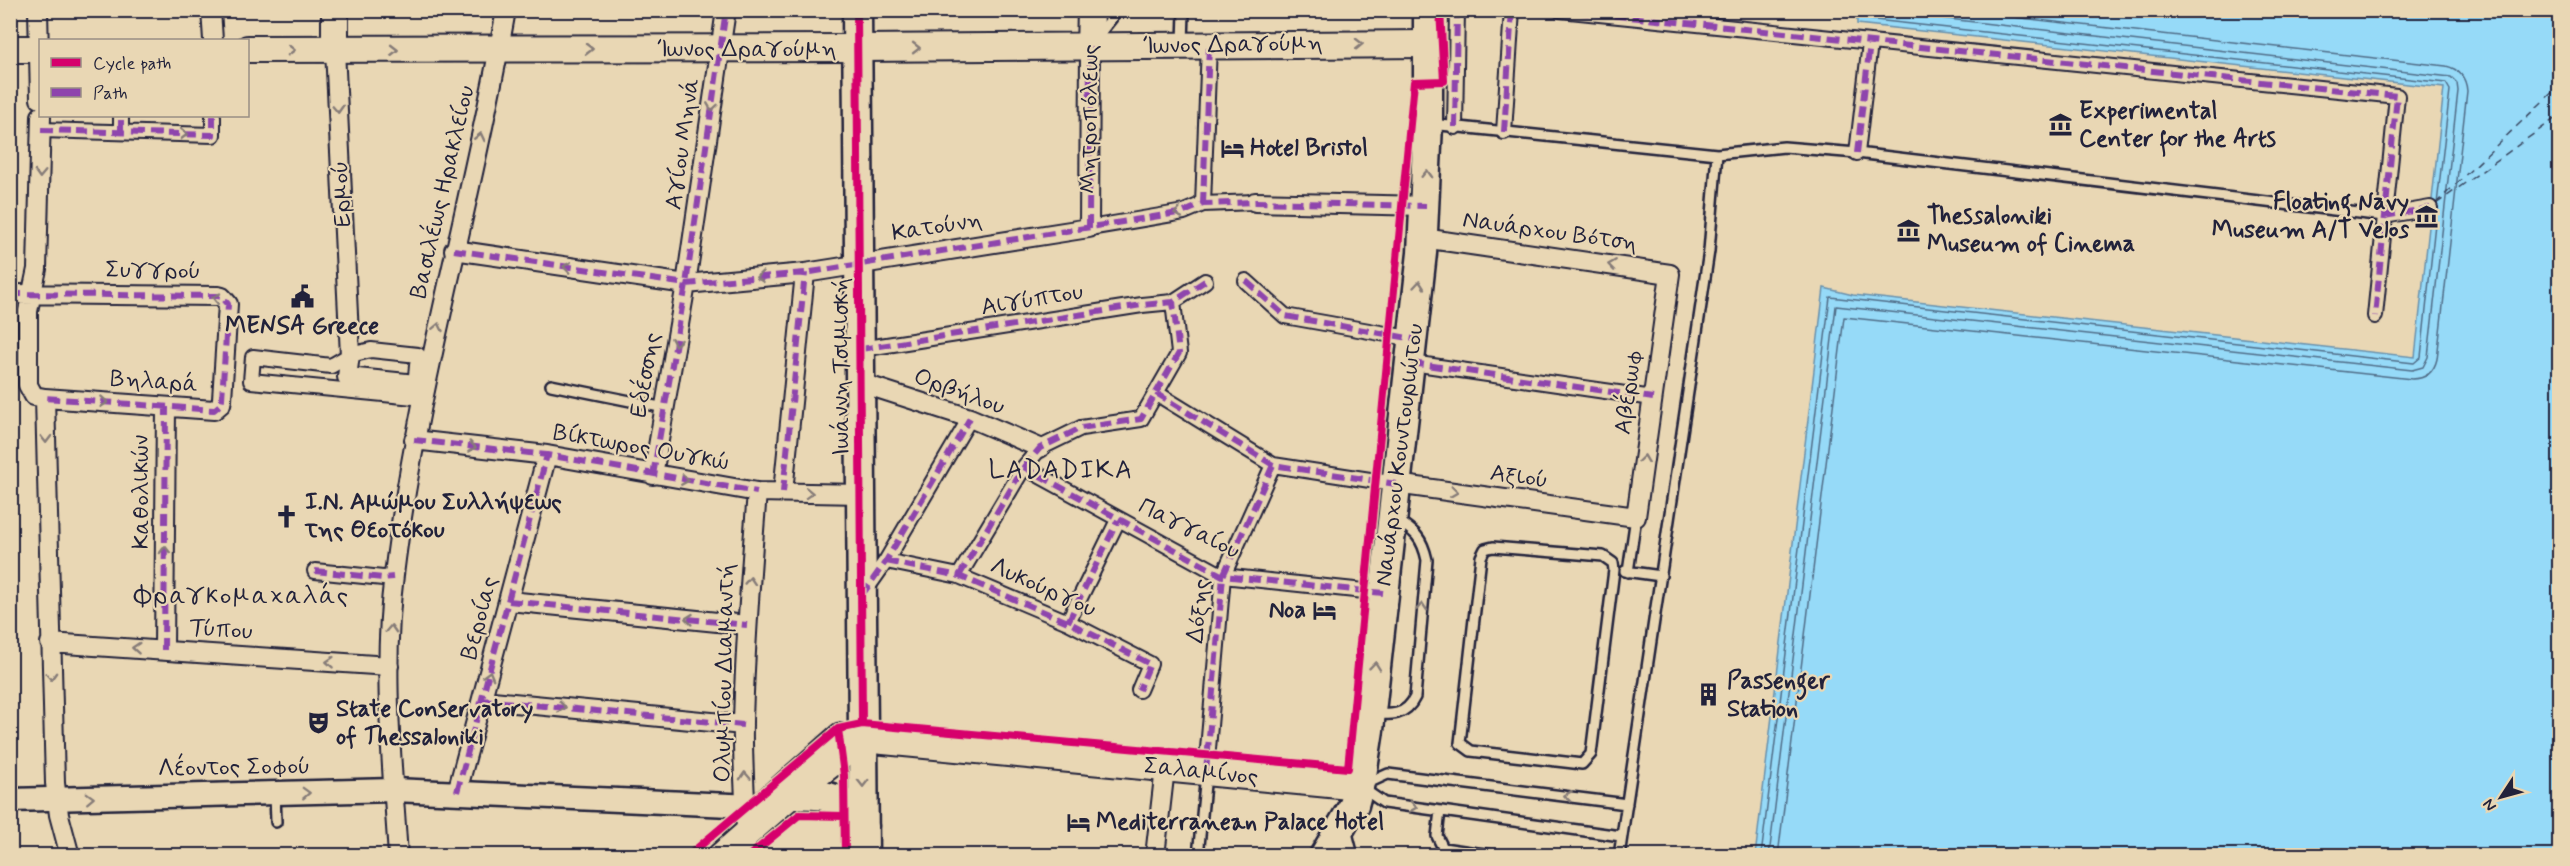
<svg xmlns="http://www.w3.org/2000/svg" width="2570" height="866" font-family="Mynerve,sans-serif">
<rect width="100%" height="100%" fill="#e9d7b4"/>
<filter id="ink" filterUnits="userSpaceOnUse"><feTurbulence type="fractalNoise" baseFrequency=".0167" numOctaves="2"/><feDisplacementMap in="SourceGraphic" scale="12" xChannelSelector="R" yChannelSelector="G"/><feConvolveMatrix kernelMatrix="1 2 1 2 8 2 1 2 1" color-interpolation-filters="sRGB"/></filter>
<g filter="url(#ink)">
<path fill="#96daf8" stroke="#6890ac" stroke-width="1.5" d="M1857 11H2559V855L1755 856 1824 288 1853 295 2415 357 2444 88 1857 24Z"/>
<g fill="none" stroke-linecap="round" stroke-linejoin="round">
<path stroke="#506c87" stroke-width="1.5" d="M1863 10 1866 19 2446 83 2450 90 2437 204
M1761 856 1830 297 2414 363 2421 357 2436 214
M1769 856 1836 306 2412 370 2423 367 2428 357 2458 91 2457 83 2451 77 1871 10
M1778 856 1844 317 2412 379C2425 379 2434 372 2437 359L2467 91C2466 77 2459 69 2446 66L1949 10"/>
<path stroke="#394761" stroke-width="1.5" stroke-dasharray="8 6" stroke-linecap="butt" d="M2435 204 2560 85
M2436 204 2560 115"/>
<defs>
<path id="service" d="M1097 37 1112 18V10
M1183 43 1184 12
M1431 124 1717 154 1784 147 1857 153 2384 216
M551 385 665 408
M1493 547 1603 556 1613 563 1614 570 1591 754 1582 764 1471 751 1460 743 1481 557 1485 549Z
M1625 571 1661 576
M1628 572 1636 517
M1373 714C1391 715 1406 716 1415 697L1427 560C1422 537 1415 532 1396 519
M1366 784 1388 774 1627 804
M1362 788 1384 803 1621 836
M275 794 276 822
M1440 811 1437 836 1443 848 1498 856
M1346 829 1353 856
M1198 856 1206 774
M1619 856 1709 251 1717 154"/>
<path id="pedestrian" d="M1560 10 2397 96 2375 316
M1455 127 1457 10
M41 130 213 135V116
M121 132V116
M1504 132 1512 10
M1857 153 1870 43
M1203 204 1209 45
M2384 216 2430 208
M1089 228 1184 212 1203 204 1255 202
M1246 281 1285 316 1414 339
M861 349 1142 305 1173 302 1205 281
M371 350 418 355 414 397 251 381 253 357 331 366 350 355Z
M1412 363 1653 398
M1156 393 1273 465 1396 484
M1024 467 1223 576 1383 593
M886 561 959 576 1068 622 1150 664 1139 690
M315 571 383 578 393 577
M959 576 1024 467 1040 448 1081 428 1141 419 1179 353 1173 302
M867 588 886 561 970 418
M1068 622 1118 520
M1206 772 1223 576 1273 465"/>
<path id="minor" d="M38 10 40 99
M211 10 213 40
M335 50 350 355 347 377 426 385
M41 116 37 269 28 311V385L34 396 45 398 55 783 59 815 70 856
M1255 202 1426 206
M454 250 686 284 805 273 1089 228 1090 47
M10 294 218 296 222 297 228 304 222 399 221 404 214 410 45 398
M861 383 970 418 1040 448
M414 440 547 455 757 492 862 494
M653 475 686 284 726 10
M1396 484 1636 517 1670 274 1423 238
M783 492 805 273
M509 601 747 625
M50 643 389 666
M164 650 166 407
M482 700 743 725
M457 792 547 455
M398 856C392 763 382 667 394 575 417 384 473 200 506 10
M746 856C747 811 742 766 743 722 745 645 751 568 757 492
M1155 856 1165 768"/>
<path id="tertiary" d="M10 800 394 790 753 806 763 803 840 735 863 739"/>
<path id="secondary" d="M335 10V50
M1090 47 1091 10
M10 49H40
M248 49 858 48 1427 44
M721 856 791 795 863 739 1360 787"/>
<path id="primary" d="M857 10 864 856
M791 795C823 793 848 796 864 826
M1324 856 1354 805 1362 775 1369 730 1422 253 1428 124V10"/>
</defs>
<use href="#service" stroke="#22223b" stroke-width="14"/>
<use href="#pedestrian" stroke="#22223b" stroke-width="18"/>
<use href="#minor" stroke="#22223b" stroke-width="22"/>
<use href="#tertiary" stroke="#22223b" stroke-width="27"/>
<use href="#secondary" stroke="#22223b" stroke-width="30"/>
<use href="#primary" stroke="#22223b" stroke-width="33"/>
<use href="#service" stroke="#e9d7b4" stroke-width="9"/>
<use href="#pedestrian" stroke="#e9d7b4" stroke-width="14"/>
<use href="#minor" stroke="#e9d7b4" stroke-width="18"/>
<use href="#tertiary" stroke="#e9d7b4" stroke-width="22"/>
<use href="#secondary" stroke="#e9d7b4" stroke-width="26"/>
<use href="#primary" stroke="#e9d7b4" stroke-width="28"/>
<path stroke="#8e44ad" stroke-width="6" stroke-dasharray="12 6" stroke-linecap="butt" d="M1560 10 2397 96 2375 316
M1455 127 1457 10
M41 130 213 135V116
M121 132V116
M1504 132 1512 10
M1857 153 1870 43
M1203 204 1209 45
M2384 216 2430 208
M1089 228 1090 47
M454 250 686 284 805 273 1184 212 1203 204 1255 202 1426 206
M1246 281 1285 316 1414 339
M10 294 218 296 222 297 228 304 222 399 221 404 214 410 45 398
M861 349 1142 305 1173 302 1205 281
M1412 363 1653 398
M1156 393 1273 465 1396 484
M414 440 547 455 757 492
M1024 467 1223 576 1383 593
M653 475 686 284 726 10
M783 492 805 273
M886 561 959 576 1068 622 1150 664 1139 690
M315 571 383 578 393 577
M959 576 1024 467 1040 448 1081 428 1141 419 1179 353 1173 302
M862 595 886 561 970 418
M509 601 747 625
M1068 622 1118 520
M164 650 166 407
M482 700 743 725
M1206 772 1223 576 1273 465
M457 792 547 455"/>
<defs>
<path id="cycleway" d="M857 10 862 724
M838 729 844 775 845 856
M688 856 838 729 862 724 1348 768 1414 82 1444 81 1440 10
M749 856 799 815 844 816"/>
</defs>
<use href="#cycleway" stroke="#e9d7b4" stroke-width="11"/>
<use href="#cycleway" stroke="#d6006c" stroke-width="8"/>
</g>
<defs><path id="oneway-chevron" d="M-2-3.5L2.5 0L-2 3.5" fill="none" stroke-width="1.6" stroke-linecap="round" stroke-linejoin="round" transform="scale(1.5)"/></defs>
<g stroke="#867c78">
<use href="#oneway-chevron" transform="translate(1359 44) rotate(-1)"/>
<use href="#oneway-chevron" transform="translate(916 48)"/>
<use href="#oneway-chevron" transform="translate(589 49)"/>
<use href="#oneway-chevron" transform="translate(291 50) rotate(1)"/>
<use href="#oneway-chevron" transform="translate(394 50)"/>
<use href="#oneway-chevron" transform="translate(712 107) rotate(98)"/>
<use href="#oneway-chevron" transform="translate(338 109) rotate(87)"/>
<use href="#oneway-chevron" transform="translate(184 134) rotate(1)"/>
<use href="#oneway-chevron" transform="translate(480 137) rotate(-77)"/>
<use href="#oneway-chevron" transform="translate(40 174) rotate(92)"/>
<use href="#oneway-chevron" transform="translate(1427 174) rotate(-88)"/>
<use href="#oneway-chevron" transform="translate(1178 213) rotate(169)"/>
<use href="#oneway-chevron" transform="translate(1612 265) rotate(-172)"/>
<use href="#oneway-chevron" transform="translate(567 267) rotate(-172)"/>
<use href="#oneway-chevron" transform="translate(760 277) rotate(174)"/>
<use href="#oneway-chevron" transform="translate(1419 285) rotate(-85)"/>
<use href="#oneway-chevron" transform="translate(216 298) rotate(-168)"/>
<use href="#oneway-chevron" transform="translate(438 327) rotate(-78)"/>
<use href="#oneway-chevron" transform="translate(676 342) rotate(100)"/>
<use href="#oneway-chevron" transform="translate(104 402) rotate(4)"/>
<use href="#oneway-chevron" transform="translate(46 439) rotate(89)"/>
<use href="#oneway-chevron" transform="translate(472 447) rotate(7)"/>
<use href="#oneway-chevron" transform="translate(1644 459) rotate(-82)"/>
<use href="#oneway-chevron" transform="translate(685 480) rotate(9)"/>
<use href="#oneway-chevron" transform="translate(1454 492) rotate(8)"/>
<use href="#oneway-chevron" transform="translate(809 493) rotate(2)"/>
<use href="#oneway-chevron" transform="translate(165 550) rotate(-90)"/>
<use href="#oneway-chevron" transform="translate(750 581) rotate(-86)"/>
<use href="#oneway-chevron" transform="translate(1422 607) rotate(-86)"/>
<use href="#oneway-chevron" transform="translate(689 619) rotate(-174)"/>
<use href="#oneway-chevron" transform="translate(391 629) rotate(-87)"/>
<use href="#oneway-chevron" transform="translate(136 648) rotate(-176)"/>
<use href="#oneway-chevron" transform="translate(330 662) rotate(-176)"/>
<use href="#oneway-chevron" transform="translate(1375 666) rotate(-84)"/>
<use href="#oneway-chevron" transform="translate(489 675) rotate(-75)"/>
<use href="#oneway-chevron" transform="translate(51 676) rotate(88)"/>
<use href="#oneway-chevron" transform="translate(562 707) rotate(6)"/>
<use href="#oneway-chevron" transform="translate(745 776) rotate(-93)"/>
<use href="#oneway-chevron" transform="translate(863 783) rotate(90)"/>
<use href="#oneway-chevron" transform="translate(306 793) rotate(-2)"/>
<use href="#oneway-chevron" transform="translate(1568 796) rotate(-173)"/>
<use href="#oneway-chevron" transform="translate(90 798) rotate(-2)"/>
<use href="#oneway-chevron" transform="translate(1413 807) rotate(8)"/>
</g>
</g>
<defs>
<symbol id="museum-bare" viewBox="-9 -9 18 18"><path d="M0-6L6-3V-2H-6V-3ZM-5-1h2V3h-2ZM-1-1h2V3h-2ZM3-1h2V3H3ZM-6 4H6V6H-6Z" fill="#22223b" stroke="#e9d7b4" stroke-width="2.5" paint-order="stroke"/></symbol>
<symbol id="hotel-bare" viewBox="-9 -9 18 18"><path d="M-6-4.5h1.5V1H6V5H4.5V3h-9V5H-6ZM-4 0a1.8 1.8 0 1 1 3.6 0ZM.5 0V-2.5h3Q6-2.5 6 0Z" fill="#22223b" stroke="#e9d7b4" stroke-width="2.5" paint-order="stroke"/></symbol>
<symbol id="civic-bare" viewBox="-9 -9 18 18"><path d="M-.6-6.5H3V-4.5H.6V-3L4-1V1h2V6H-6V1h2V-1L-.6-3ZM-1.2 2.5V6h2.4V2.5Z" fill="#22223b" stroke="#e9d7b4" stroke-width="2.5" paint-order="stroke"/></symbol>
<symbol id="church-bare" viewBox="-9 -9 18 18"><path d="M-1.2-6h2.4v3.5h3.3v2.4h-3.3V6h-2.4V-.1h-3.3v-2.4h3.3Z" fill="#22223b" stroke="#e9d7b4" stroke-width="2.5" paint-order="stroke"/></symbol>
<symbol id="building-bare" viewBox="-9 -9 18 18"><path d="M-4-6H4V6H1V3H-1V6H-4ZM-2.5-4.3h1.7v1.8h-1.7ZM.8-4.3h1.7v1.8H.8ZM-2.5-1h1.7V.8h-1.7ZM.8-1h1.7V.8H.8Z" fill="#22223b" stroke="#e9d7b4" stroke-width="2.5" paint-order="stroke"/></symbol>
<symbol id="theatre-bare" viewBox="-9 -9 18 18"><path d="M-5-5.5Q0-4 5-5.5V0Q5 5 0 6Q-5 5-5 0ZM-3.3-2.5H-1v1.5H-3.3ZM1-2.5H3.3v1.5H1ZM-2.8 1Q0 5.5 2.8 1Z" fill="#22223b" stroke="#e9d7b4" stroke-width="2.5" paint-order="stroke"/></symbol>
</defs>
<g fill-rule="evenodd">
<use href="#museum-bare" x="2044" y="108" width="33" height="33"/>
<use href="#hotel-bare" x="1216" y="132" width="33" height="33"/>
<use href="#museum-bare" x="2410" y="200" width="33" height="33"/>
<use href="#museum-bare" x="1892" y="214" width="33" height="33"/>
<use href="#civic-bare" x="286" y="280" width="33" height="33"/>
<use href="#church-bare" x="270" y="500" width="33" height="33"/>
<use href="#hotel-bare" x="1308" y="594" width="33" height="33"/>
<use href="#building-bare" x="1692" y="678" width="33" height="33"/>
<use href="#theatre-bare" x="302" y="706" width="33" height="33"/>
<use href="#hotel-bare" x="1062" y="806" width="33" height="33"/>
</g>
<g text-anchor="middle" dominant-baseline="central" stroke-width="4.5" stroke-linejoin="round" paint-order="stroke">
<g font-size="24" fill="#22223b" stroke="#e9d7b4">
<text transform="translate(1233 45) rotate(-1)">Ίωνος Δραγούμη</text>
<text x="747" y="49">Ίωνος Δραγούμη</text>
<text transform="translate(1090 119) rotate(-89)">Μητροπόλεως</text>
<text transform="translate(683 144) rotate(-82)">Αγίου Μηνά</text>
<text transform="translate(443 192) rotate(-77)">Βασιλέως Ηρακλείου</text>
<text transform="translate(342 194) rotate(-93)">Ερμού</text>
<text transform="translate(937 227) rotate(-9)">Κατούνη</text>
<text transform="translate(1550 232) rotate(8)">Ναυάρχου Βότση</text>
<text transform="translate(153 271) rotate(1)">Συγγρού</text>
<text transform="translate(1032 300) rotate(-9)">Αιγύπτου</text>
<text transform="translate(841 367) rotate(-90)">Ιωάννη Τσιμισκή</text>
<text transform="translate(646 375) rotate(-80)">Εδέσσης</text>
<text transform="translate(154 382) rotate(4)">Βηλαρά</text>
<text transform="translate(959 392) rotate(20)">Ορβήλου</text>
<text transform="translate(1629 392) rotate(-82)">Αβέρωφ</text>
<text transform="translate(641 448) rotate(10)">Βίκτωρος Ουγκώ</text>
<text transform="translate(1400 455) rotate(-83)">Ναυάρχου Κουντουριώτου</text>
<text transform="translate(1519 477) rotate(8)">Αξιού</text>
<text transform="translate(141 492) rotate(-90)">Καθολικών</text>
<text transform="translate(1189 529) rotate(26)">Παγγαίου</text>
<text transform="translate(1043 588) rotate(24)">Λυκούργου</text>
<text transform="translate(1199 611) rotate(-84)">Δόξης</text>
<text transform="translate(480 618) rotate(-75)">Βεροίας</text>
<text transform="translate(221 630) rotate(4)">Τύπου</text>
<text transform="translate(725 673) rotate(-89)">Ολυμπίου Διαμαντή</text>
<text transform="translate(234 768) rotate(-1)">Λέοντος Σοφού</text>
<text transform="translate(1201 772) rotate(6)">Σαλαμίνος</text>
</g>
<g font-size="24" font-weight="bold" fill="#22223b" stroke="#e9d7b4" text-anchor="start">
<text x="2079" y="111">Experimental<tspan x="2079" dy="28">Center for the Arts</tspan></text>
<text x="1250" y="148">Hotel Bristol</text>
<text x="2409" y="202" text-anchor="end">Floating Navy<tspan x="2409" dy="28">Museum A/T Velos</tspan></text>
<text x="1927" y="216">Thessaloniki<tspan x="1927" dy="28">Museum of Cinema</tspan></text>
<text x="302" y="326" text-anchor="middle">MENSA Greece</text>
<text x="305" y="502">I.N. Αμώμου Συλλήψεως<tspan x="305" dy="28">της Θεοτόκου</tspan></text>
<text x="1306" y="610" text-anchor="end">Noa</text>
<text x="1727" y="681">Passenger<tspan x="1727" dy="28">Station</tspan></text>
<text x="336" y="709">State Conservatory<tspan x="336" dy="28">of Thessaloniki</tspan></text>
<text x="1096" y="822">Mediterranean Palace Hotel</text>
</g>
<g font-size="26" letter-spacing="1.5" fill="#22223b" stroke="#e9d7b4">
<text x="1061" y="471">LADADIKA</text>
<text x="242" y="596">Φραγκομαχαλάς</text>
</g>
</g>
<rect width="2570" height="866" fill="none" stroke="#e9d7b4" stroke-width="36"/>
<rect x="18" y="18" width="2534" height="830" fill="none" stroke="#22223b" stroke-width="2" filter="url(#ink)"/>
<rect x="39" y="39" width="210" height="78" fill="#e9d7b4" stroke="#998f84" stroke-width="1.5"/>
<rect x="51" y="58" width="30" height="9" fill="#d6006c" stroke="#998f84" stroke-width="1.5"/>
<text x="93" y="69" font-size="18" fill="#22223b">Cycle path</text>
<rect x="51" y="88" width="30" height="9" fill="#8e44ad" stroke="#998f84" stroke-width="1.5"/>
<text x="93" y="99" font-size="18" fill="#22223b">Path</text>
<g transform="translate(2501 797) rotate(234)" stroke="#e9d7b4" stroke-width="4.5" paint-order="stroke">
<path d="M0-4.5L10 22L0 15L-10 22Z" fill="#22223b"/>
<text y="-9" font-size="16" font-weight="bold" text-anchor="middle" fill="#22223b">N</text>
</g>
</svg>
